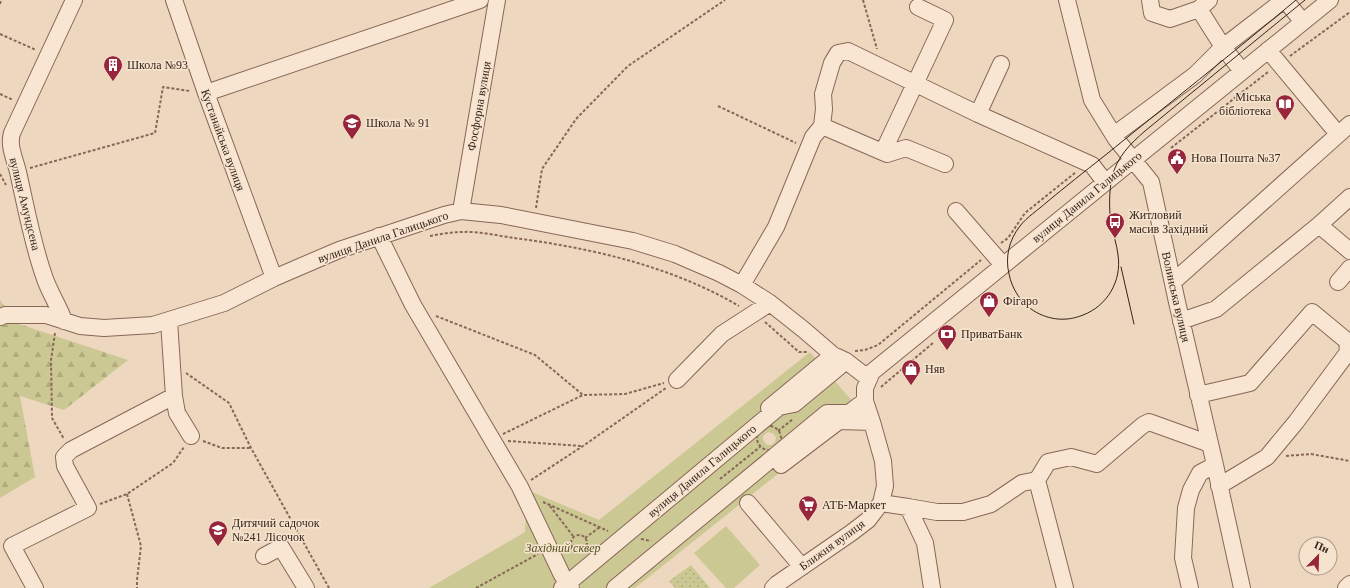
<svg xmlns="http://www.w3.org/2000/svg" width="1350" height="588" font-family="Georgia,serif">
<defs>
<pattern id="grass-dots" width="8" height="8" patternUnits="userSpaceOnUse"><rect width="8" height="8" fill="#ccc893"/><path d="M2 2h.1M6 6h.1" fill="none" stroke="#b0ac7e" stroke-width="1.8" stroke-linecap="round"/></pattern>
<pattern id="forest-firs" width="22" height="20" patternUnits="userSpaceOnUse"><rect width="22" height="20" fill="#ccc893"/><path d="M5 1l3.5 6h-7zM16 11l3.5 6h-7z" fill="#b0ac7e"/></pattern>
</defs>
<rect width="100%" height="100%" fill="#eed7bf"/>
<path fill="url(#grass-dots)" d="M691 565 710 588H675L669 581Z"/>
<path fill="url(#forest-firs)" d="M0 300 16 323 128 360 64 410 20 396 35 477 0 498Z"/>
<path fill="#ccc893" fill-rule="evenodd" d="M810 352 859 409 635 588H429L525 532 527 490 599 520ZM768 432 774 434 776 438 775 442 771 445H767L763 440V436Z
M726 526 760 565 734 588H726L694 553Z"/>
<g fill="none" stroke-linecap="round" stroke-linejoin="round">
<defs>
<path id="minor" d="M174 0 206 93 274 278
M1067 0 1092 100 1116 139 1151 182 1177 302 1215 465 1242 588
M1150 0 1152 13 1170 19 1199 9 1209 0
M1285 0 1303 22
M1199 9 1223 47 1242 71
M1268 50 1338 134
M206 93 480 0
M978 114 1001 64
M822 126 887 154 906 148 945 164
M1114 135 1195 75 1223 47 1284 0
M883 152 945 20 918 7
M461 211 497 0
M956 211 1003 265
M1319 225 1350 251
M379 236 413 305 520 487 562 575 571 588
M1173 282 1350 124
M1338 282 1350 268
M742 285 776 227 813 137 822 126 824 109 823 94 832 63 838 53 848 51 978 114 1092 165 1105 182
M0 317 5 315H46L80 326 104 328 153 325 224 303 274 278 339 250 444 215 461 211 501 215 633 241 675 254 719 273 742 285 770 303 804 330 833 355 846 361 868 378
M64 321C59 306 49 292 44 276 32 242 26 207 18 172 15 159 8 146 12 133L74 0
M169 321 174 396 177 413 191 436
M1181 321 1216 309 1319 225 1350 197
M677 380 722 334 770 303
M1198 395 1250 383 1312 312 1347 341 1348 352 1296 422 1267 457 1219 486
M769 408 833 355
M781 465 839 421 872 422
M1037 480 1065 588
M748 503 802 567
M881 503 908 507 925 543 932 588
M908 507 937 512H963L991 504 1022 483 1037 480 1048 462 1071 457 1097 464 1143 425 1149 422 1210 444
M264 556 281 547 306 588
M35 588 12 546 88 508 65 466 64 457 71 450 174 396
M562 588 779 407 794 404 846 361
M615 588 827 413H849L865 401
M773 588 777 584 851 533 868 520 881 503 885 486 883 461 872 422 865 401V388L872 372 1330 0
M1190 588 1183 558 1186 508 1191 490 1200 473 1215 465
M1346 588 1350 584"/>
</defs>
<use href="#minor" stroke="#876757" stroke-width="18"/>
<path stroke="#876757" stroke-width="2" stroke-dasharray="3 2" stroke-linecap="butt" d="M863 0 877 49
M0 4 1 0
M0 34 36 50
M1290 56 1350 12
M0 94 13 100
M718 106 796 143
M1171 148 1268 72
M30 168 155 133 163 87 190 91
M0 174 6 185
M536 208 542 169 576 119 628 66 725 0
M430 236C441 234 452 232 463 232 478 231 499 236 514 238 591 248 671 266 739 306
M1001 243 1008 238 1025 213 1076 172
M436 316 535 355 583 395 625 394 664 383
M765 322 799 352H807
M55 333 51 360 52 418 64 439
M855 351 865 350 878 345 981 260
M186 373 229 403 251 448 329 588
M881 387 934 342
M757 438a12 12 0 1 1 24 0a12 12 0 1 1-24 0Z
M778 431 793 419
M503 434 583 395
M203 441 222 448H251
M508 441 582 446
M1286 456 1311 454 1350 461
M720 479 760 447
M531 480 583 446 666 388
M127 494 141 546 137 580V588
M543 502 608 531
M100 504 127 494 173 463 184 447
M550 506 573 536
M571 543a8 8 0 1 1 16 0a8 8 0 1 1-16 0Z
M585 538 600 527
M641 539 651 541
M565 552 572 547
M476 588 538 554"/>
<use href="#minor" stroke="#f9e6d2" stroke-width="16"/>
<path stroke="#36241c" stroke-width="1" d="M1296 0C1232 54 1167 105 1103 157 1084 172 1065 187 1047 202 1038 210 1027 217 1020 226 1009 240 1005 257 1009 274 1012 289 1021 303 1034 311 1049 320 1066 322 1083 315 1107 306 1122 281 1118 255 1117 245 1113 234 1111 224 1109 208 1109 192 1112 177 1117 157 1130 144 1145 131L1305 0
M1121 267 1134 324"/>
</g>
<defs>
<symbol id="building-pin" viewBox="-11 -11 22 30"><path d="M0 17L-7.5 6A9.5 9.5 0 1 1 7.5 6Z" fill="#97263c" stroke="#f6e3ce"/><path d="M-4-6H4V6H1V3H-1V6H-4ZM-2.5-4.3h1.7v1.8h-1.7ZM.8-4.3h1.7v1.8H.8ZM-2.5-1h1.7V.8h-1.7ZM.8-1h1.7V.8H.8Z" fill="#fff"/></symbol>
<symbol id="library-pin" viewBox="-11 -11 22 30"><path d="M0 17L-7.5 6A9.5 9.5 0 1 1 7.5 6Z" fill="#97263c" stroke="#f6e3ce"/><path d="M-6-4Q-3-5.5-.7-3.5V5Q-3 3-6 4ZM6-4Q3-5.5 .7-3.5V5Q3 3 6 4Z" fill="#fff"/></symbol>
<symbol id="school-pin" viewBox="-11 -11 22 30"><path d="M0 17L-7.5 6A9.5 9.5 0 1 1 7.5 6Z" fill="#97263c" stroke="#f6e3ce"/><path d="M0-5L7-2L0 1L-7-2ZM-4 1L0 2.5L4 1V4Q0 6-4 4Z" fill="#fff"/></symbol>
<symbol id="civic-pin" viewBox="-11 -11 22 30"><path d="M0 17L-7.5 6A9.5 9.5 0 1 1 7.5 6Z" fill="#97263c" stroke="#f6e3ce"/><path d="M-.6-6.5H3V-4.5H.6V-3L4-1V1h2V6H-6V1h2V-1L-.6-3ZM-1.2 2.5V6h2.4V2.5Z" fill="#fff"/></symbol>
<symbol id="bus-pin" viewBox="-11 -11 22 30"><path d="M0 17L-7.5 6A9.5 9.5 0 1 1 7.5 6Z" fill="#97263c" stroke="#f6e3ce"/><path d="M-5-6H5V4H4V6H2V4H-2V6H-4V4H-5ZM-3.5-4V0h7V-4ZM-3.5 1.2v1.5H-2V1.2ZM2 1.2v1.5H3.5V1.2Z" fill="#fff"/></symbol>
<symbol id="shop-pin" viewBox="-11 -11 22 30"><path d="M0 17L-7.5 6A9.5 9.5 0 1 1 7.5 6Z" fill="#97263c" stroke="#f6e3ce"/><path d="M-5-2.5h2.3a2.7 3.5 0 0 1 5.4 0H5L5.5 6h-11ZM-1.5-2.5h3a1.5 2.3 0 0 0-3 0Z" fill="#fff"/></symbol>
<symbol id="bank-pin" viewBox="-11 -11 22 30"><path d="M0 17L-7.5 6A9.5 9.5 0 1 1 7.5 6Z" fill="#97263c" stroke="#f6e3ce"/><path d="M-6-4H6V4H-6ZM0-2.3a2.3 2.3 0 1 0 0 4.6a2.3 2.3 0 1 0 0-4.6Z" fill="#fff"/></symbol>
<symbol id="supermarket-pin" viewBox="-11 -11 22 30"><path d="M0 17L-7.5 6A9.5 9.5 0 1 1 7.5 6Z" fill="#97263c" stroke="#f6e3ce"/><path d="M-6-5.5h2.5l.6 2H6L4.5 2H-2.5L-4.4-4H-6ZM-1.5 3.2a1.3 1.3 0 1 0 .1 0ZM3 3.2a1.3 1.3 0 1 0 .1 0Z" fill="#fff"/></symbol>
</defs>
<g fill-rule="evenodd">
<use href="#building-pin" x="102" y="54" width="22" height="30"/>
<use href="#library-pin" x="1274" y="93" width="22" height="30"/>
<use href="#school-pin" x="341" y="112" width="22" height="30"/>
<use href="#civic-pin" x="1166" y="147" width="22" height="30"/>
<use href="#bus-pin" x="1104" y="211" width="22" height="30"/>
<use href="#shop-pin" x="978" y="290" width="22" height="30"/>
<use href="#bank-pin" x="936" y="323" width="22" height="30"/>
<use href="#shop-pin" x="900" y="358" width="22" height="30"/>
<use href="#supermarket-pin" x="797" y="494" width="22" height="30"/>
<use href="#school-pin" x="207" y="519" width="22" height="30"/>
</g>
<g text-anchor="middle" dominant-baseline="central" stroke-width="3" stroke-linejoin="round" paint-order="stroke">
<g font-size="12" fill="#36241c" stroke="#f6e3ce" text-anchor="start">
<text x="127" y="65">Школа №93</text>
<text x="1271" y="97" text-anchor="end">Міська<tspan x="1271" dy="14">бібліотека</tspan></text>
<text x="366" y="123">Школа № 91</text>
<text x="1191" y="158">Нова Пошта №37</text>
<text x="1129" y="215">Житловий<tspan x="1129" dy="14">масив Західний</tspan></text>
<text x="1003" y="301">Фігаро</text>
<text x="961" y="334">ПриватБанк</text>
<text x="925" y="369">Няв</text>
<text x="822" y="505">АТБ-Маркет</text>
<text x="232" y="523">Дитячий садочок<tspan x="232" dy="14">№241 Лісочок</tspan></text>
</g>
<g font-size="12" fill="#36241c" stroke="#f6e3ce">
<text transform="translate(479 106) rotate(-80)">Фосфорна вулиця</text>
<text transform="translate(223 140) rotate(70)">Кустанайська вулиця</text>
<text transform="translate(1087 197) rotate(-39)">вулиця Данила Галицького</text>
<text transform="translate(25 204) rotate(76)">вулиця Амундсена</text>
<text transform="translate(383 237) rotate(-19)">вулиця Данила Галицького</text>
<text transform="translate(1176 297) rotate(77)">Волинська вулиця</text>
<text transform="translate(702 471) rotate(-40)">вулиця Данила Галицького</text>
<text transform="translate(832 545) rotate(-36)">Ближня вулиця</text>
</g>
<g font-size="12" font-style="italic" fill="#505322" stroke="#f6e3ce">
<text x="563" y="548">Західний сквер</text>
</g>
</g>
<g transform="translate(1318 556) rotate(23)"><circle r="19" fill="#f6e3ce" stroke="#a99787"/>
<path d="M0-3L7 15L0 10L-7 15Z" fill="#97263c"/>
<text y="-6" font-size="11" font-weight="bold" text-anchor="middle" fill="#36241c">Пн</text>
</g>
</svg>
